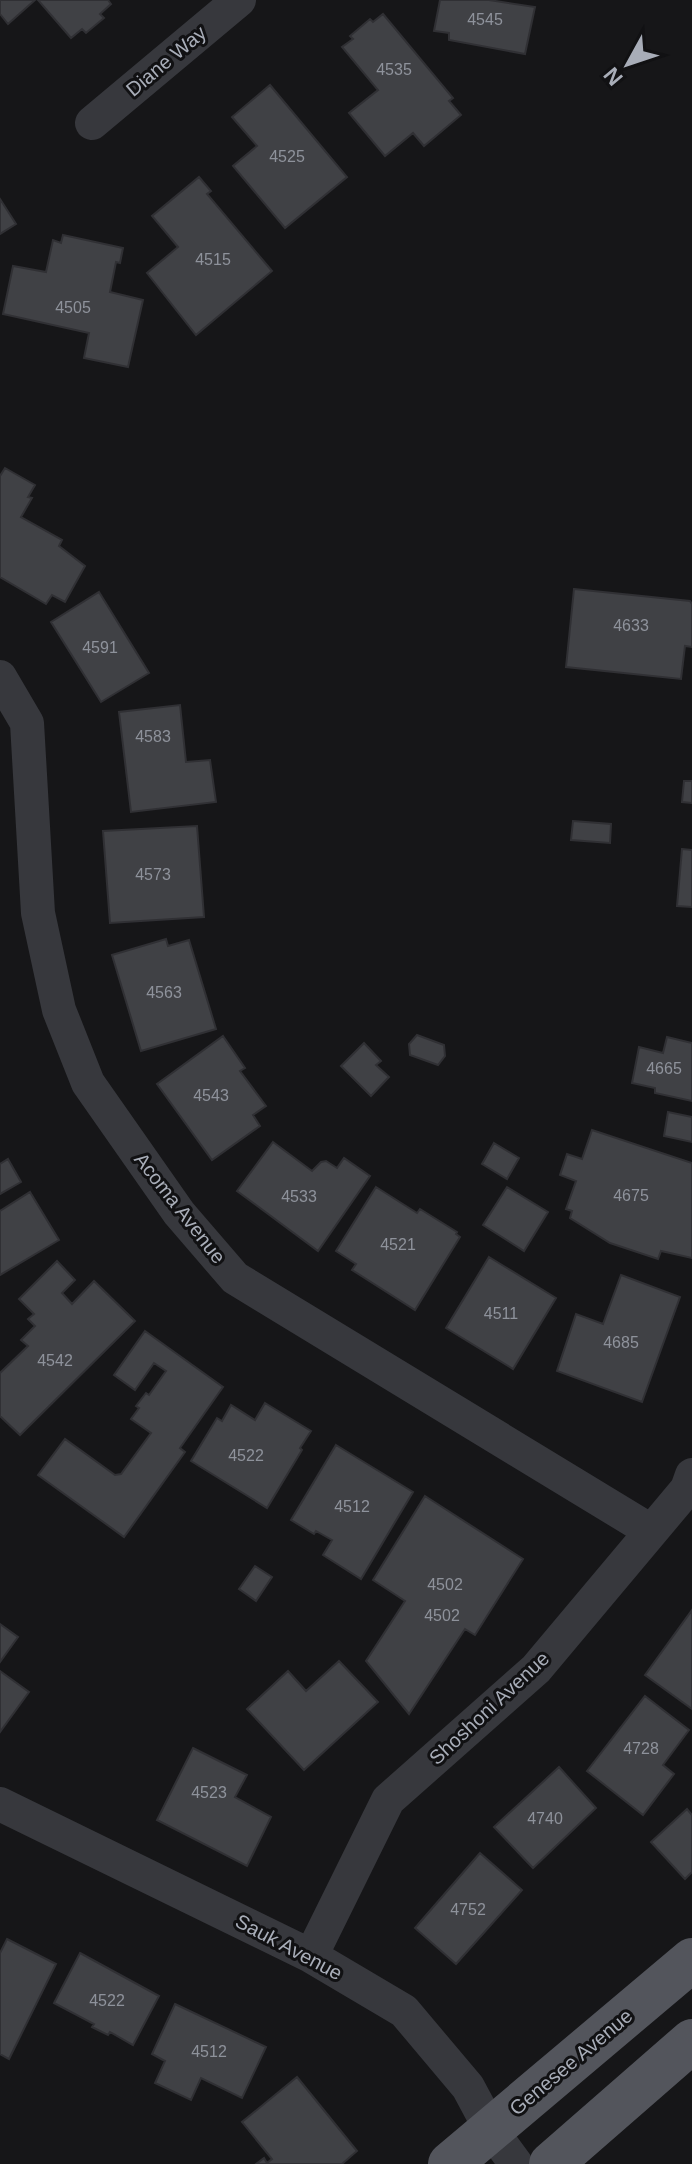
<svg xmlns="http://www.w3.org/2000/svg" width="692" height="2164" font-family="Helvetica,sans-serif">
<rect width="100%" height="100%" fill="#161618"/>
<path fill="#404145" stroke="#303034" stroke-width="2" d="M0 0H35L8 24 0 14Z
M38 0H108L111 4 100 14 104 18 86 33 82 29 71 38Z
M440 0H489L535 7 525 54 449 40V33L434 31Z
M383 14 453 98 449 101 461 115 424 146 413 133 385 156 349 113 378 90 342 47 353 39 350 36 370 19 373 22Z
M270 85 347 177 285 228 233 166 257 146 232 117Z
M199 177 211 191 207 194 272 271 196 335 147 273 178 247 152 216Z
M0 199 16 224 0 234Z
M63 235 123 248 120 263 116 262 110 292 143 300 128 367 84 358 89 333 3 314 13 266 46 272 53 240 61 243Z
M5 468 35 485 28 497 32 498 21 517 62 540 59 546 85 566 65 602 52 595 46 604 0 577V476Z
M574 589 690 601 692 604V647L685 646 681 679 566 667Z
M99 592 149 673 101 702 51 622Z
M180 705 186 762 210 760 216 802 131 812 119 712Z
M684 781H692V803L682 802Z
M573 821 611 824 610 843 571 840Z
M197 826 204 917 110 923 103 831Z
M682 849 692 850V907L677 906Z
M166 939 168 946 189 940 216 1029 141 1051 112 955Z
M417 1035 444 1045 445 1056 438 1065 410 1055 409 1044Z
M223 1036 245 1068 240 1071 266 1106 253 1115 260 1126 212 1160 157 1084Z
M667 1037 692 1043V1101L655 1093V1088L632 1083 639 1047 663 1053Z
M364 1043 381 1061 376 1065 389 1077 371 1096 341 1066Z
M668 1112 692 1117V1142L664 1136Z
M592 1130 692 1163V1258L661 1251 658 1259 610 1243 570 1218 572 1211 566 1209 576 1181 560 1175 567 1154 582 1159Z
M273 1142 312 1171 321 1162 326 1161 337 1168 344 1158 370 1176 318 1251 237 1191Z
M494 1143 519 1158 507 1179 482 1164Z
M8 1159 21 1182 0 1194V1164Z
M376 1187 417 1213 420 1209 457 1232 456 1234 460 1237 415 1310 352 1270 356 1264 336 1251Z
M507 1187 548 1212 524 1251 483 1225Z
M30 1192 59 1240 0 1275V1211Z
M489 1257 556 1298 513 1369 446 1328Z
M57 1261 75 1280 62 1293 72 1304 94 1281 135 1321 20 1435 0 1416V1373L28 1346 21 1340 35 1326 28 1319 34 1314 19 1299Z
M621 1275 680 1297 642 1402 557 1371 576 1314 603 1324Z
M145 1331 223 1387 180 1448 185 1452 124 1537 38 1475 65 1439 115 1475 121 1474 151 1433 131 1419 139 1408 136 1406 146 1393 149 1395 166 1371 154 1363 135 1390 114 1375Z
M265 1403 311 1431 300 1448 302 1450 267 1508 191 1461 217 1418 222 1421 231 1405 255 1420Z
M336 1445 413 1492 361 1579 323 1555 332 1540 316 1531 314 1534 291 1520Z
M425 1496 523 1559 475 1635 465 1629 409 1714 366 1661 405 1601 373 1580Z
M255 1566 272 1577 256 1601 239 1589Z
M692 1610V1709L645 1675Z
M0 1624 18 1637 0 1662Z
M339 1661 378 1702 304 1770 247 1709 288 1671 306 1691Z
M0 1671 29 1692 0 1732Z
M645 1696 689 1730 663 1765 674 1774 643 1815 587 1771Z
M193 1748 247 1775 235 1797 271 1817 247 1866 157 1820Z
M559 1767 596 1808 533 1868 494 1827Z
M687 1809 692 1815V1872L685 1879 651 1842Z
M480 1853 522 1890 456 1964 415 1928Z
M7 1939 56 1964 9 2059 0 2054V1953Z
M80 1953 159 1996 133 2045 110 2032 108 2035 92 2027 94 2024 54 2003Z
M175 2004 266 2047 242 2098 201 2078 191 2100 155 2083 165 2061 152 2054Z
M297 2077 357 2151 342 2164H256L264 2158 267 2163 272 2159 242 2122Z"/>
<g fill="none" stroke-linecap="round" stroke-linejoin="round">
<path stroke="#37383d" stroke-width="34" d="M92 123 239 0
M0 677 27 723 38 913 59 1010 88 1083 179 1213 235 1278 651 1531
M0 1804 311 1956 404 2011 468 2087 491 2130 516 2164
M311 1956 388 1800 536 1669 687 1489 692 1475"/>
<path stroke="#53555c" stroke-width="44" d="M450 2164 692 1960
M551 2164 692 2041"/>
</g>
<g text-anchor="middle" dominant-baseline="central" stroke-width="6" stroke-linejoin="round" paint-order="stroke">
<g font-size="16" fill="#8e929b">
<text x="485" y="19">4545</text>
<text x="394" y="69">4535</text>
<text x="287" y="156">4525</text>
<text x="213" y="259">4515</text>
<text x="73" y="307">4505</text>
<text x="631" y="625">4633</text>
<text x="100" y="647">4591</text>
<text x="153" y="736">4583</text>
<text x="153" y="874">4573</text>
<text x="164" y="992">4563</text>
<text x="664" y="1068">4665</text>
<text x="211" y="1095">4543</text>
<text x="631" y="1195">4675</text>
<text x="299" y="1196">4533</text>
<text x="398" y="1244">4521</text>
<text x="501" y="1313">4511</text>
<text x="621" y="1342">4685</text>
<text x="55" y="1360">4542</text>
<text x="246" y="1455">4522</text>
<text x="352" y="1506">4512</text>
<text x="445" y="1584">4502</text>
<text x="442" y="1615">4502</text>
<text x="641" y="1748">4728</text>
<text x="209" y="1792">4523</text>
<text x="545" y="1818">4740</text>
<text x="468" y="1909">4752</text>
<text x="107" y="2000">4522</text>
<text x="209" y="2051">4512</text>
</g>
<g font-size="20" fill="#a8adb8" stroke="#111113">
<text transform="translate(166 61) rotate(-40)">Diane Way</text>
<text transform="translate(180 1208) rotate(52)">Acoma Avenue</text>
<text transform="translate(489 1708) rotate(-43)">Shoshoni Avenue</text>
<text transform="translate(289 1947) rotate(28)">Sauk Avenue</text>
<text transform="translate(571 2062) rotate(-40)">Genesee Avenue</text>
</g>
</g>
<g transform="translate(628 64) rotate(230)" stroke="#111113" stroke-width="6" paint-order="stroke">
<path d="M0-6L14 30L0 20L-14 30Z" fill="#a8adb8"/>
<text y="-12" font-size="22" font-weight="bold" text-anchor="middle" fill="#a8adb8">N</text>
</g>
</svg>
